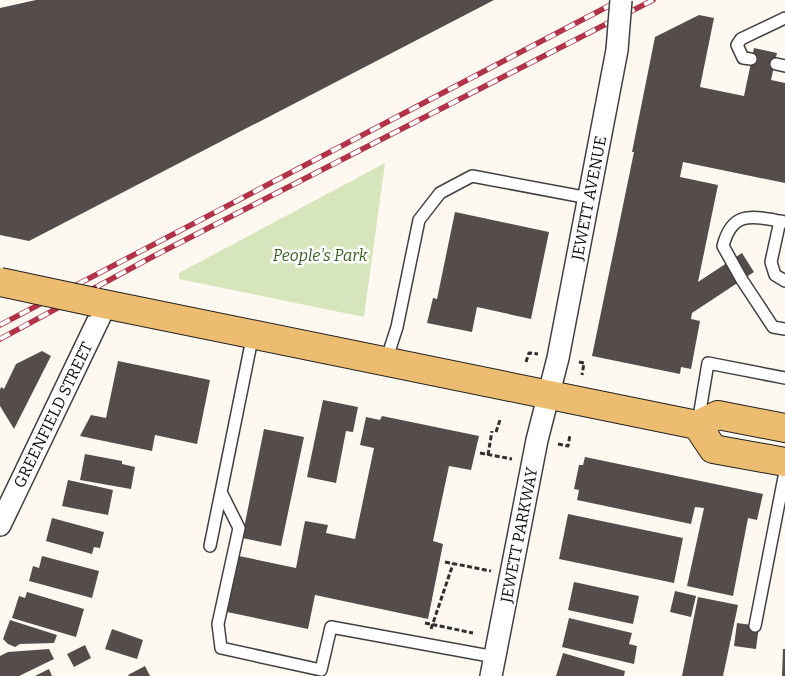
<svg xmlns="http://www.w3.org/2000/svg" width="785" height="676" font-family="Bitter,serif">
<rect width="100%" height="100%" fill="#fef9f0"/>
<path fill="#d7e5bc" d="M385 163 364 317 179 279V273Z"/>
<path fill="#554d4b" d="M36 0H494L29 241 0 235V8Z
M699 15 714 18 700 87 744 96 754 48 777 53 771 80 785 83V183L683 162 680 177 718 185 698 282 742 253 754 272 692 313 691 319 700 321 691 369 681 367 680 374 592 356 634 152H632L655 37Z
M455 212 549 232 531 319 477 307 472 332 427 323 433 298 437 299Z
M42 351 51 356 14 429 0 406V390L1 387 4 389 16 364Z
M118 361 210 380 197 444 155 435 152 451 80 436 91 415 106 418Z
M323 400 358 407 353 432 346 431 336 483 307 477Z
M382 416 479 436 471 470 449 466 433 541 443 544 428 619 315 595 308 629 227 612 239 556 296 568 305 521 328 525 326 533 355 539 374 448 360 445 366 417 380 420Z
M264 429 304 437 281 546 242 538Z
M85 454 122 461V464L135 467 131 489 80 480Z
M585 457 763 494 757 520 748 518 733 596 687 586 704 508 695 507 691 524 577 500 579 490 574 489 579 465H583Z
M68 480 113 490 108 515 62 506Z
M568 514 683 538 674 583 559 559Z
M52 518 104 532 100 548 94 547 92 554 46 541Z
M42 556 99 571 92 598 29 581 33 566 39 568Z
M574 582 639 596 633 624 568 610Z
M675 591 696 596 691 617 670 612Z
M27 592 84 609 76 637 12 618 19 596 25 598Z
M698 597 738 605 723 676H682Z
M569 618 632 633 629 644 637 646 634 664 562 647Z
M10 620 57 635 54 643 20 644 15 647 8 644 3 639Z
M737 623 759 626 756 649 734 646Z
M112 629 143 640 137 659 105 649Z
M85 645 91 658 74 667 67 654Z
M49 649 54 659 19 676H0V656L8 652Z
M783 649H785V676H782Z
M563 653 625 671 624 676H556Z
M145 666 150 676H129L128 675Z
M49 669 52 676H35Z"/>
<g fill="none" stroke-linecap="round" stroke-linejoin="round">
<defs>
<path id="service" d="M751 59 743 58 737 45 741 39 785 18
M776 64 785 66
M780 221C751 216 732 211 723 246L742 280 773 327 785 329
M785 222 780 221 771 262 775 275 785 281
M253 334 221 492 239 528 218 624 221 648 321 670 331 627 495 657
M386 361 397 327 419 220 440 193 472 176 589 198
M698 423 708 363 785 378
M210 546 221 492
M755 626 785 472"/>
<path id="minor" d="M0 525 106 304
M491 676 537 440 558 358 617 50"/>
<path id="primary" d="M94 302 697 425 718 415 785 428
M697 425 713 449 785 462"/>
</defs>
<use href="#service" stroke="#414141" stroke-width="14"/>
<use href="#minor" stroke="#414141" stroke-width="24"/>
<use href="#primary" stroke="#1f1f1f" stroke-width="30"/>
<path stroke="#303030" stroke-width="3" stroke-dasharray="5 2.5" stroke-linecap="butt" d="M526 362 529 353 538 354
M579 362 584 363 582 375
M496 432 500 420
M558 444 568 446 570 435
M480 453 512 459
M488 455 492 431
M445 562 491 571
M425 623 473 633
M431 629 453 564"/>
<use href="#service" stroke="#fff" stroke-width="11"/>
<use href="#minor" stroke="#fff" stroke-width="21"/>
<use href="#primary" stroke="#ecbd71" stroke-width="28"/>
<defs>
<path id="rail" d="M0 325 620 0
M0 339 152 257 653 0"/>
</defs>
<use href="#rail" stroke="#b13249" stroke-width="5.5"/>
<use href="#rail" stroke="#fff" stroke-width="4" stroke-dasharray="11" stroke-linecap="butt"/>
<defs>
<path id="minor-bridge" d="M617 50 621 0"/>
<path id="primary-bridge" d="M0 282 94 302"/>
</defs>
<use href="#minor-bridge" stroke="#414141" stroke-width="24" stroke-linecap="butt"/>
<use href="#primary-bridge" stroke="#1f1f1f" stroke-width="30" stroke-linecap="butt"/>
<use href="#minor-bridge" stroke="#fff" stroke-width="21"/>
<use href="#primary-bridge" stroke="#ecbd71" stroke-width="28"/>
</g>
<g text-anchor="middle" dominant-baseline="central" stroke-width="5" stroke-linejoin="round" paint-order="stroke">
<g font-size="16" fill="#0e0e0e" stroke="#fff">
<text transform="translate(589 198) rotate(-79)">JEWETT AVENUE</text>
<text transform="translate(53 415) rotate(-64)">GREENFIELD STREET</text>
<text transform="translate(519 535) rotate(-79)">JEWETT PARKWAY</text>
</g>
<g font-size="16" font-style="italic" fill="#385f24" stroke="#fff">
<text x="320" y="255">People's Park</text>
</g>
</g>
</svg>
